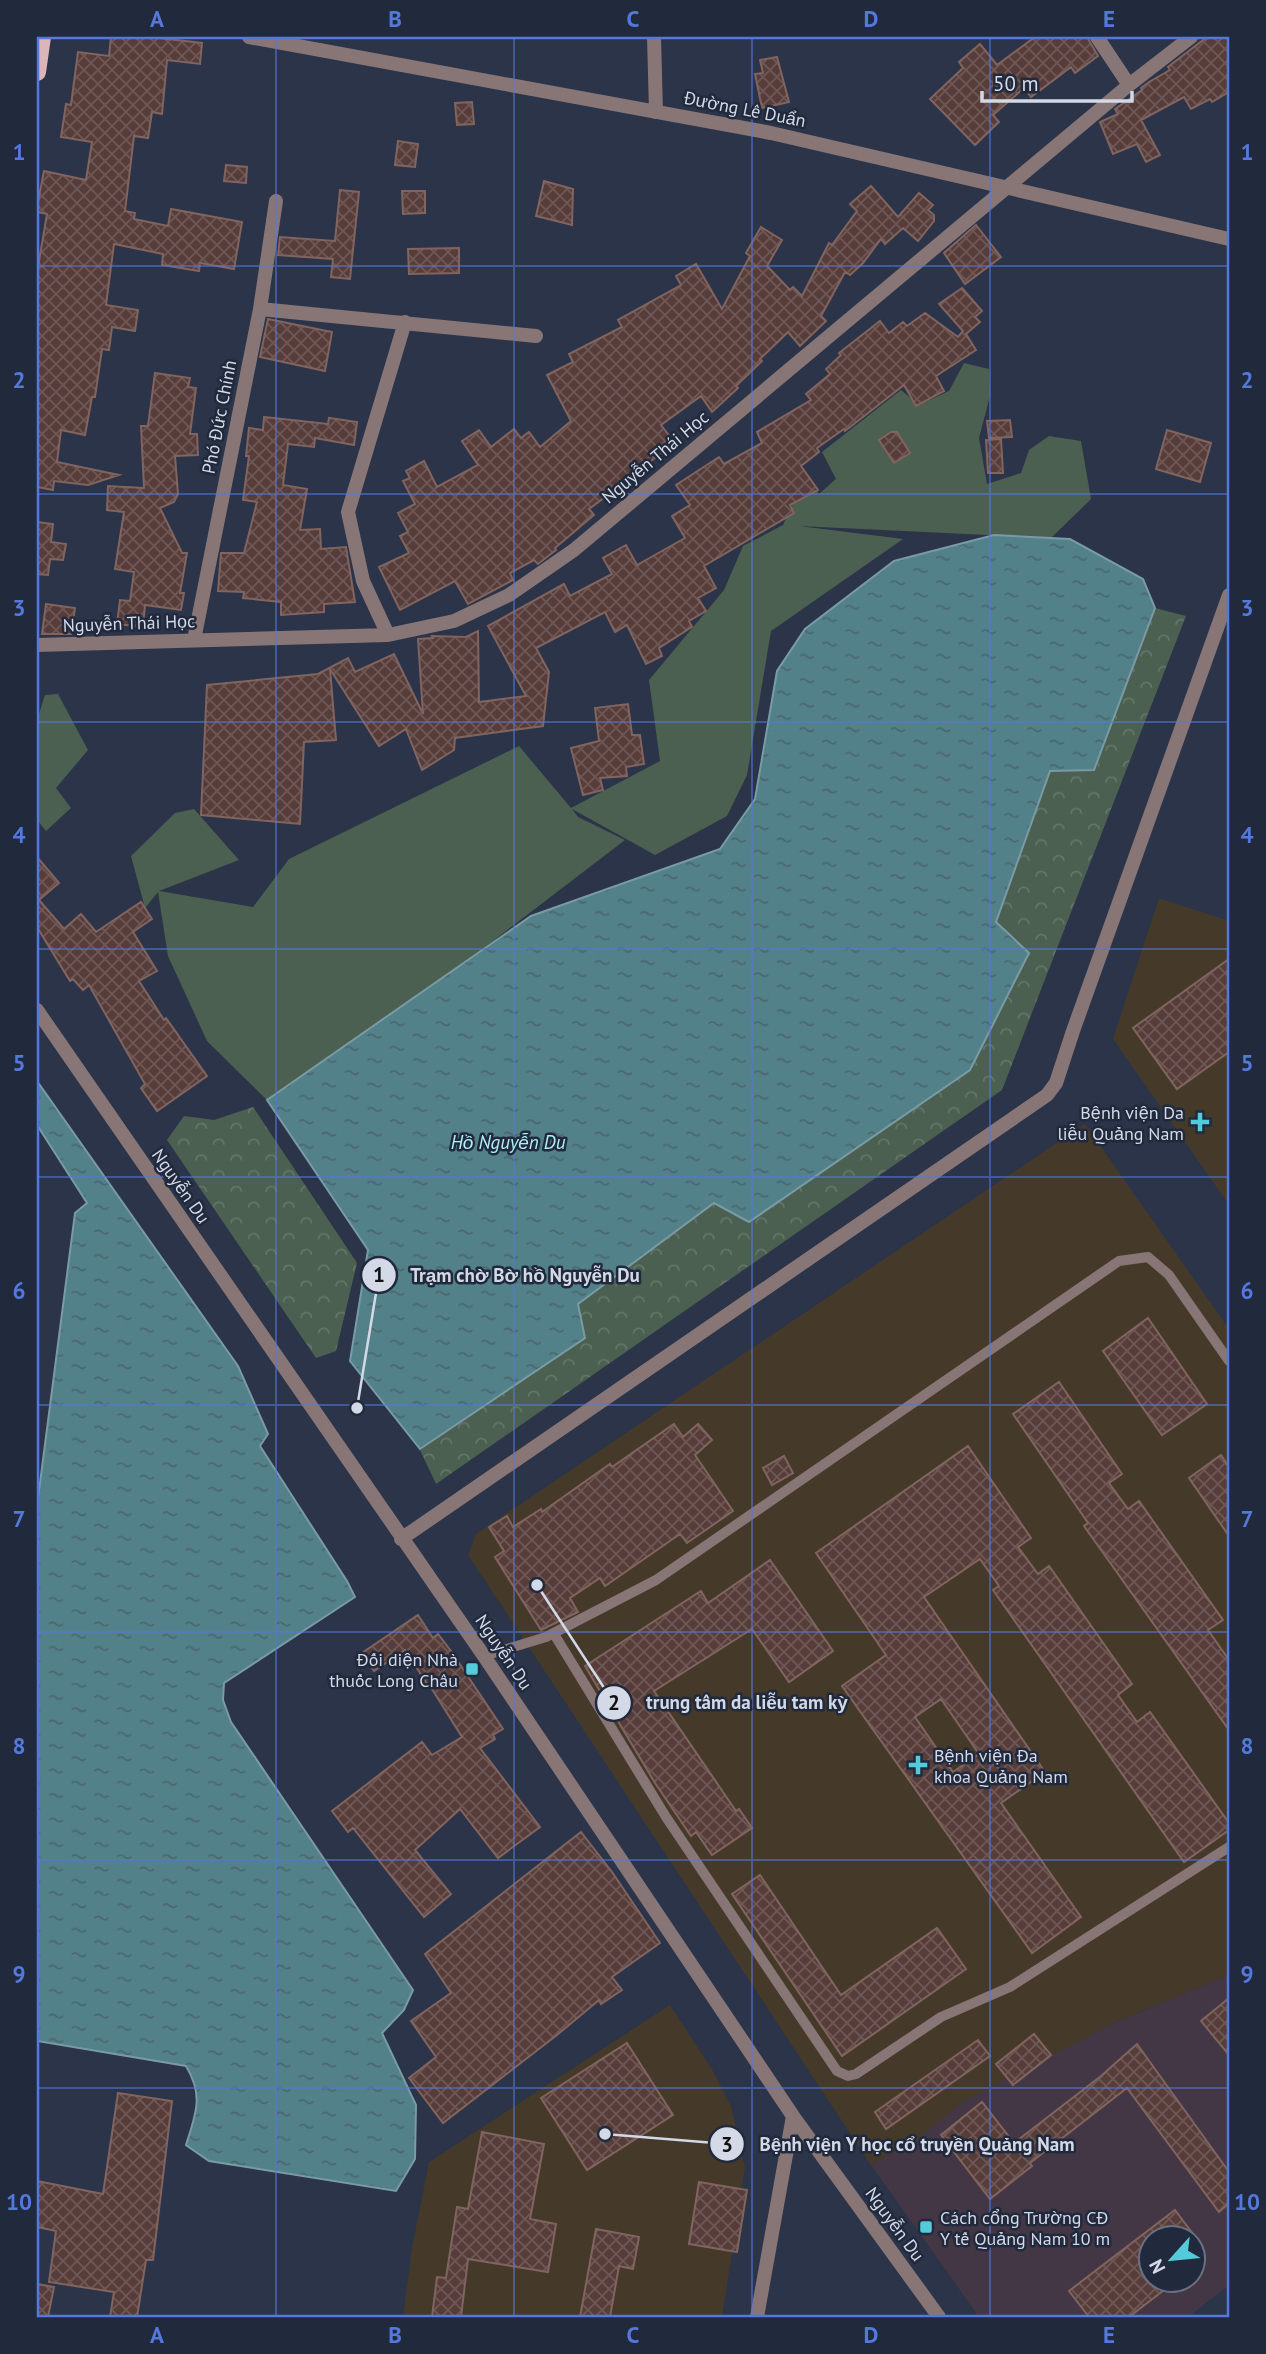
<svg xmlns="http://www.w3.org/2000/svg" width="1266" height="2354" font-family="'PT Sans',sans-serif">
<defs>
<pattern id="park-crowns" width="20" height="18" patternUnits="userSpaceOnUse" patternTransform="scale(1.75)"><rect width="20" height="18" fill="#4b6051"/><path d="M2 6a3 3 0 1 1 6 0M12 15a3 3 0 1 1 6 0" fill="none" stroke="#64766a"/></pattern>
<pattern id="water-ripples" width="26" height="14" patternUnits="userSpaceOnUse" patternTransform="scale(1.75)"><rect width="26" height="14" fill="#538189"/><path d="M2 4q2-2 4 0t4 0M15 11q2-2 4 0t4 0" fill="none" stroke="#4b676e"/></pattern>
<pattern id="building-cross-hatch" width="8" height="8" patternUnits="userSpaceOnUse" patternTransform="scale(1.75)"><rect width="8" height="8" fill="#573d39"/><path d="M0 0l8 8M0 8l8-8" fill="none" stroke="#6e5856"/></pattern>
</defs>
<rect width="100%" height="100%" fill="#2b3448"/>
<path fill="#443745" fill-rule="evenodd" d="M1229 1975V2285L1188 2317H979L871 2165 930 2128 975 2093 1116 2022ZM1150 2238H1192V2280H1150Z"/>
<path fill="#453a2a" d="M1159 898 1229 921V1205L1113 1039Z
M1085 1124 1229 1329V1975L1116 2022 966 2100 921 2136 871 2165 468 1555 476 1534Z
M670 2005 713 2071 731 2106 745 2168 722 2317H403L412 2248 429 2162Z"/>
<path fill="#4b6051" d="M964 363 989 369 990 396 979 438 987 484 1021 473 1029 450 1049 436 1081 441 1091 499 1051 538 799 526 903 539 771 631 747 775 727 816 655 855 572 809 578 817 625 840 476 954 267 1100 207 1041 168 956 158 892 145 908 131 856 175 813 194 809 239 860 159 891 253 907 289 859 519 746 571 808 660 761 649 680 724 590 743 546 783 525 794 502 789 494 809 477 819 494 836 479 822 452 901 390 919 405 949 391Z
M58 694 88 750 56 788 71 808 46 831 37 820V720L45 695Z"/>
<path fill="url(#park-crowns)" d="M1155 608 1186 616 1002 1090 436 1484 420 1450 585 1338 578 1304 714 1202 749 1222 996 922 1050 770H1094Z
M253 1107 357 1263 336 1351 316 1358 167 1140 184 1116 214 1120Z"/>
<path fill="url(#water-ripples)" stroke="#799ba5" stroke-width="2" d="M994 535 1070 539 1143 579 1155 608 1094 770 1050 771 996 922 1029 953 970 1070 749 1222 714 1203 578 1304 585 1338 420 1449 350 1361 368 1250 267 1100 531 916 720 849 755 799 777 671 805 629 894 561Z
M37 1081 238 1366 268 1434 260 1446 347 1581 355 1597 224 1683 223 1700 231 1722 413 1990 404 2010 382 2033 416 2105 415 2159 396 2191 209 2161 186 2145C196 2113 204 2096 186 2066L37 2041V1506L75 1213 87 1203 37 1125Z"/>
<path fill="url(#building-cross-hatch)" stroke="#81645f" stroke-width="2" fill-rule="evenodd" d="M111 37H150L202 43 200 64 167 60 162 114 152 112 148 138 134 136 125 211 135 213 134 219 168 226 171 209 242 222 234 269 200 263 199 271 162 265 163 254 114 244 106 305 138 310 135 331 112 327 109 350 102 349 95 397H92L85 435 61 430 57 462 119 475 88 485 54 481 53 490 37 487V273L47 214 37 212V207L44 171 86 180 92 142 61 137 66 104 71 105 78 52 109 56Z
M1035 37H1087L1098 56 1075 73 1071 67 1031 97 1024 88 993 115 999 122 975 145 930 99 963 68 959 62 980 44 997 65Z
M1207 37H1229V92L1212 102 1210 99 1191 109 1184 97 1141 120 1160 155 1146 162 1137 144 1113 154 1100 122 1118 114 1115 109 1142 90 1141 88 1149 82 1170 70 1168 67Z
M777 57 789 102 762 108 755 74 763 73 760 60Z
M472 102 474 124 457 125 455 103Z
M398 141 418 144 415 167 395 165Z
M226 165 247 167 246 183 224 181Z
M544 181 573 189 572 225 536 216Z
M871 186 898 217 919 193 933 205 928 210 934 215V221L918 241 903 228 885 244 881 239 863 263 850 275 845 272 821 316 826 321 800 346 788 332 760 359 762 361 736 386 738 388 712 412 701 396 661 425 675 443 643 467 645 468 589 509 594 515 555 548 556 550 552 553 538 564 534 560 510 573 513 580 468 604 455 581 400 610 379 567 409 553 400 536 408 532 398 513 415 504 403 481 410 478 406 471 424 461 437 487 478 465 462 441 479 430 491 447 514 429 521 438 529 432 540 447 571 421 547 375 573 362 569 354 622 327 618 320 681 285 676 276 696 264 722 309 750 256 746 253 761 227 782 240 767 266 790 290 793 287 802 296 829 243 832 245 857 211 850 204Z
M340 190 359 192 350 279 331 277 333 259 278 255 280 237 335 241Z
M402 191H425V213L403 214Z
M976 225 1001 257 965 284 944 253Z
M459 248V273L409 274 408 249Z
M962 288 982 311 975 317 980 322 966 334 976 350 936 376 944 391 916 406 904 385 845 431 844 429 817 448 819 452 801 466 818 490 790 505 794 513 704 566 716 588 698 598 706 611 689 621 692 627 659 648 662 656 646 664 627 625 615 632 605 612 536 648 549 672 543 726 455 738 454 750 422 770 406 729 379 746 330 669 336 740 304 742 300 824 201 815 207 685 318 674 348 658 355 672 394 654 423 714 418 639 433 638 432 636 466 637 478 631 479 702 526 696 488 626 564 584 570 596 612 574 603 558 626 545 637 565 685 538 672 516 690 505 676 485 719 457 724 464 762 443 757 432 811 400 806 394 830 374 826 369 841 355 839 353 880 321 889 333 903 322 907 326 925 313 958 337 963 331 939 304Z
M268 319 332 332 325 371 260 357Z
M155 373 190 378 188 387 196 388 190 434H197L198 455 175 456 178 494 174 502 160 508 182 553H187L180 593H184L181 610 145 605 143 627 117 624 120 600 130 601 134 572 115 569 124 512 107 510 108 486 144 488 141 426H148Z
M264 417 328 424 329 418 357 422 354 445 315 438 314 447 288 444 283 485 307 489 300 530 320 529 321 549 346 547 355 602 324 604V612L281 615V602L243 598 244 592 218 591 221 553H244L257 502 243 500 249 456H246L249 428 263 430Z
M1010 420 1012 437 989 438 987 421Z
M1167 430 1211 443 1200 482 1156 469Z
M891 432H897L910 453 894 463 879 440Z
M1001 439 1003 473H988L986 440Z
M37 522 53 524 51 542 66 544 63 560 50 559 48 575 37 574Z
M46 604 75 608 71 634H42Z
M628 704 632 735H640L644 764 626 767 627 776 600 778 603 790 583 795 571 748 599 741 595 708Z
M37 857 59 883 39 900 64 929 81 914 96 932 141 902 152 919 133 932 157 971 139 981 164 1020 166 1018 207 1076 157 1111 141 1088 145 1084 89 985 83 990 73 979 70 981 37 927Z
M1229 959V1052L1177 1089 1133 1028Z
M1148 1318 1207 1404 1162 1435 1103 1351Z
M1059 1382 1122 1474 1109 1483 1128 1509 1139 1501 1223 1620 1208 1630 1229 1660V1730L1084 1526 1088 1523 1013 1414Z
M674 1424 683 1437 698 1424 712 1440 695 1455 733 1511 687 1543 680 1534 605 1586 600 1578 570 1598 578 1612 541 1630 495 1557 504 1551 489 1527 507 1516 513 1527 541 1509 542 1512 610 1464 612 1467Z
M968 1446 1031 1538 1018 1547 1038 1574 1049 1566 1132 1684 1118 1695 1137 1722 1150 1712 1229 1823V1830L1184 1862 993 1590 999 1586 980 1559 924 1597 1045 1772 1001 1803 1081 1917 1032 1953 842 1686 886 1655 816 1553ZM941 1699 979 1754 953 1772 915 1717Z
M1221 1455 1229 1467V1536L1189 1478Z
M784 1456 793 1473 772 1485 763 1468Z
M770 1560 833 1651 789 1682 752 1629 654 1691 736 1811 739 1809 752 1828 712 1855 696 1832 691 1836 655 1783 585 1666 701 1591 708 1603Z
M418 1615 433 1638 438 1634 451 1651 503 1729 493 1735 495 1739 480 1748 540 1827 498 1858 460 1809 415 1850 451 1894 424 1917 353 1828 348 1832 332 1811 422 1742 432 1755 462 1737 430 1686 429 1687 405 1650 374 1671 362 1653Z
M581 1832 612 1872 660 1943 612 1977 622 1990 601 2004 599 2000 557 2035 443 2123 409 2078 436 2057 411 2021 451 1993 425 1954Z
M760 1875 841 1995 937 1928 966 1969 842 2056 732 1894Z
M1229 1998V2055L1201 2021Z
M1034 2034 1051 2055 1013 2085 996 2064Z
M978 2040 990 2056 886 2129 875 2112Z
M627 2043 673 2115 587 2170 541 2098Z
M1137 2044 1229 2172V2203L1219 2212 1127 2088 1030 2163 1032 2166 990 2199 941 2135 982 2102 1014 2143 1101 2076Z
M118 2093 172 2101 153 2260H146L137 2317H110L114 2292 49 2282 56 2231 37 2227V2181L103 2194Z
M482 2132 544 2144 530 2219 556 2224 548 2272 468 2259 461 2317H432L437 2277 446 2278 457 2207 468 2209Z
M699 2182 747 2190 737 2252 689 2244Z
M1175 2210 1196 2238H1151V2280H1177L1129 2317H1089L1069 2291Z
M596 2229 639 2237 633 2269 619 2266 610 2317H580Z
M37 2284 54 2287 48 2317H37Z"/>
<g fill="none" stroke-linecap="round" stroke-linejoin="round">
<path stroke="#887576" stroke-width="10" d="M554 1634 666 1817 837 2071 848 2076 856 2074 941 2017 1010 1987 1229 1847
M484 1656 546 1637 656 1580 1119 1261 1148 1257 1169 1275 1229 1361"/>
<path stroke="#887576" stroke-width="14" d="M654 37 656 112
M1097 37 1129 85
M260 309 536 336
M388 635 363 581 348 512 405 322
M194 640 260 309 276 201
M37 645 388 635 454 621 509 595 574 550 1129 85 1191 37"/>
<path stroke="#887576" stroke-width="14" d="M249 37 771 133 1229 239
M37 1010 484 1656 793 2116 939 2317
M401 1539 1047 1095 1056 1083 1073 1031 1229 595
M757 2317 793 2116"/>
<path stroke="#dbb5b7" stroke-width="18" d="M37 72 42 37"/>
</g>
<path fill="none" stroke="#5478dc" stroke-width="2" stroke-opacity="0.55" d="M276 37V2317M514 37V2317M752 37V2317M990 37V2317M37 266H1229M37 494H1229M37 722H1229M37 949H1229M37 1177H1229M37 1405H1229M37 1632H1229M37 1860H1229M37 2088H1229"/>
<g fill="#53cbdb" stroke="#212a3d" stroke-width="2.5">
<path d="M1196.5 1111.5h7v7h7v7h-7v7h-7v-7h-7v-7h7z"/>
<rect x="465" y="1662" width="14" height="14" rx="3.5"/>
<path d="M914.5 1754.5h7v7h7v7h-7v7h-7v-7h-7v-7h7z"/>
<rect x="919" y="2220" width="14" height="14" rx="3.5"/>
</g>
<g text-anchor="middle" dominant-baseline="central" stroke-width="5" stroke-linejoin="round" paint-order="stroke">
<g font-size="18" fill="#d3d9e6" stroke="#212a3d">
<text transform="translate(745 109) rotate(11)">Đường Lê Duẩn</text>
<text transform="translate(219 417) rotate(-79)">Phó Đức Chính</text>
<text transform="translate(655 457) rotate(-40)">Nguyễn Thái Học</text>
<text transform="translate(129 623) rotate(-2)">Nguyễn Thái Học</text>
<text transform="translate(181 1186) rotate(55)">Nguyễn Du</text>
<text transform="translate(504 1652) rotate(56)">Nguyễn Du</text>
<text transform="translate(895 2224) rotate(54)">Nguyễn Du</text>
</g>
<g font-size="18" fill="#d3d9e6" stroke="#212a3d" text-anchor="end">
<text x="1184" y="1112">Bệnh viện Da<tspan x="1184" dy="21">liễu Quảng Nam</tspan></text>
<text x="458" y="1659">Đối diện Nhà<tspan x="458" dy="21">thuốc Long Châu</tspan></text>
<text x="934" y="1755" text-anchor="start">Bệnh viện Đa<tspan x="934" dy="21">khoa Quảng Nam</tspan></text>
<text x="940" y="2217" text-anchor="start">Cách cổng Trường CĐ<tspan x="940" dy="21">Y tế Quảng Nam 10 m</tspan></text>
</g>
<g font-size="19" font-style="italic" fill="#afeff9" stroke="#212a3d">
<text x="508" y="1142">Hồ Nguyễn Du</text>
</g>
</g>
<path fill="none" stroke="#d3d9e6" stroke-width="2.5" d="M357 1408L379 1275M537 1585L614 1703M605 2134L727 2144"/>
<g fill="#d3d9e6" stroke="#212a3d" stroke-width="2.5">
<circle cx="357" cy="1408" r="7"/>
<circle cx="537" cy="1585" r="7"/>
<circle cx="605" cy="2134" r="7"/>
<circle cx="379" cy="1275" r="18"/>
<circle cx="614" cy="1703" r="18"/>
<circle cx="727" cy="2144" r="18"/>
</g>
<g font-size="21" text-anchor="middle" font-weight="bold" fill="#111">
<text x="379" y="1282">1</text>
<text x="614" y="1710">2</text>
<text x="727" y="2152">3</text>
</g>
<g font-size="19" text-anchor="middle" font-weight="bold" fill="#d3d9e6" stroke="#212a3d" stroke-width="5" stroke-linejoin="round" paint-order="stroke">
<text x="525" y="1282">Trạm chờ Bờ hồ Nguyễn Du</text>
<text x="747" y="1709">trung tâm da liễu tam kỳ</text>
<text x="917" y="2151">Bệnh viện Y học cổ truyền Quảng Nam</text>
</g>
<rect width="1266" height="2354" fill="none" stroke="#212a3d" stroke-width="77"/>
<g transform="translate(1172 2259) rotate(243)"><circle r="33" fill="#212a3d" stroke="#687081" stroke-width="2"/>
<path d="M0-5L12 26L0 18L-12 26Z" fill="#53cbdb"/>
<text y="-10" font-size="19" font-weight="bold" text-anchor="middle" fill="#d3d9e6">N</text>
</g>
<path d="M982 91v10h150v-10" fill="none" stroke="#d3d9e6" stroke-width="3.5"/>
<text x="993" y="91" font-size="21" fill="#d3d9e6" stroke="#212a3d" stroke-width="5" paint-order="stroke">50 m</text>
<rect x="38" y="38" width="1190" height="2278" fill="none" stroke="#5478dc" stroke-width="2.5"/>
<g font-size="23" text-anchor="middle" font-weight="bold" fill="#5478dc">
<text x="157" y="27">A</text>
<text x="395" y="27">B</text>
<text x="633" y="27">C</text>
<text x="871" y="27">D</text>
<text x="1109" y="27">E</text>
<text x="19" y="160">1</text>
<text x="1247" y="160">1</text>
<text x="19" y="388">2</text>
<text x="1247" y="388">2</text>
<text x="19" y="616">3</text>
<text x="1247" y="616">3</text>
<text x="19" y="843">4</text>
<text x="1247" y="843">4</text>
<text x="19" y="1071">5</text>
<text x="1247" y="1071">5</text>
<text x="19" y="1299">6</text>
<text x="1247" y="1299">6</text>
<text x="19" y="1527">7</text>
<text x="1247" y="1527">7</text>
<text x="19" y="1754">8</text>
<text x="1247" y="1754">8</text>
<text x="19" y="1982">9</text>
<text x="1247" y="1982">9</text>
<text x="19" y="2210">10</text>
<text x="1247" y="2210">10</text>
<text x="157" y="2343">A</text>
<text x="395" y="2343">B</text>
<text x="633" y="2343">C</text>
<text x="871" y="2343">D</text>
<text x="1109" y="2343">E</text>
</g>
</svg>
